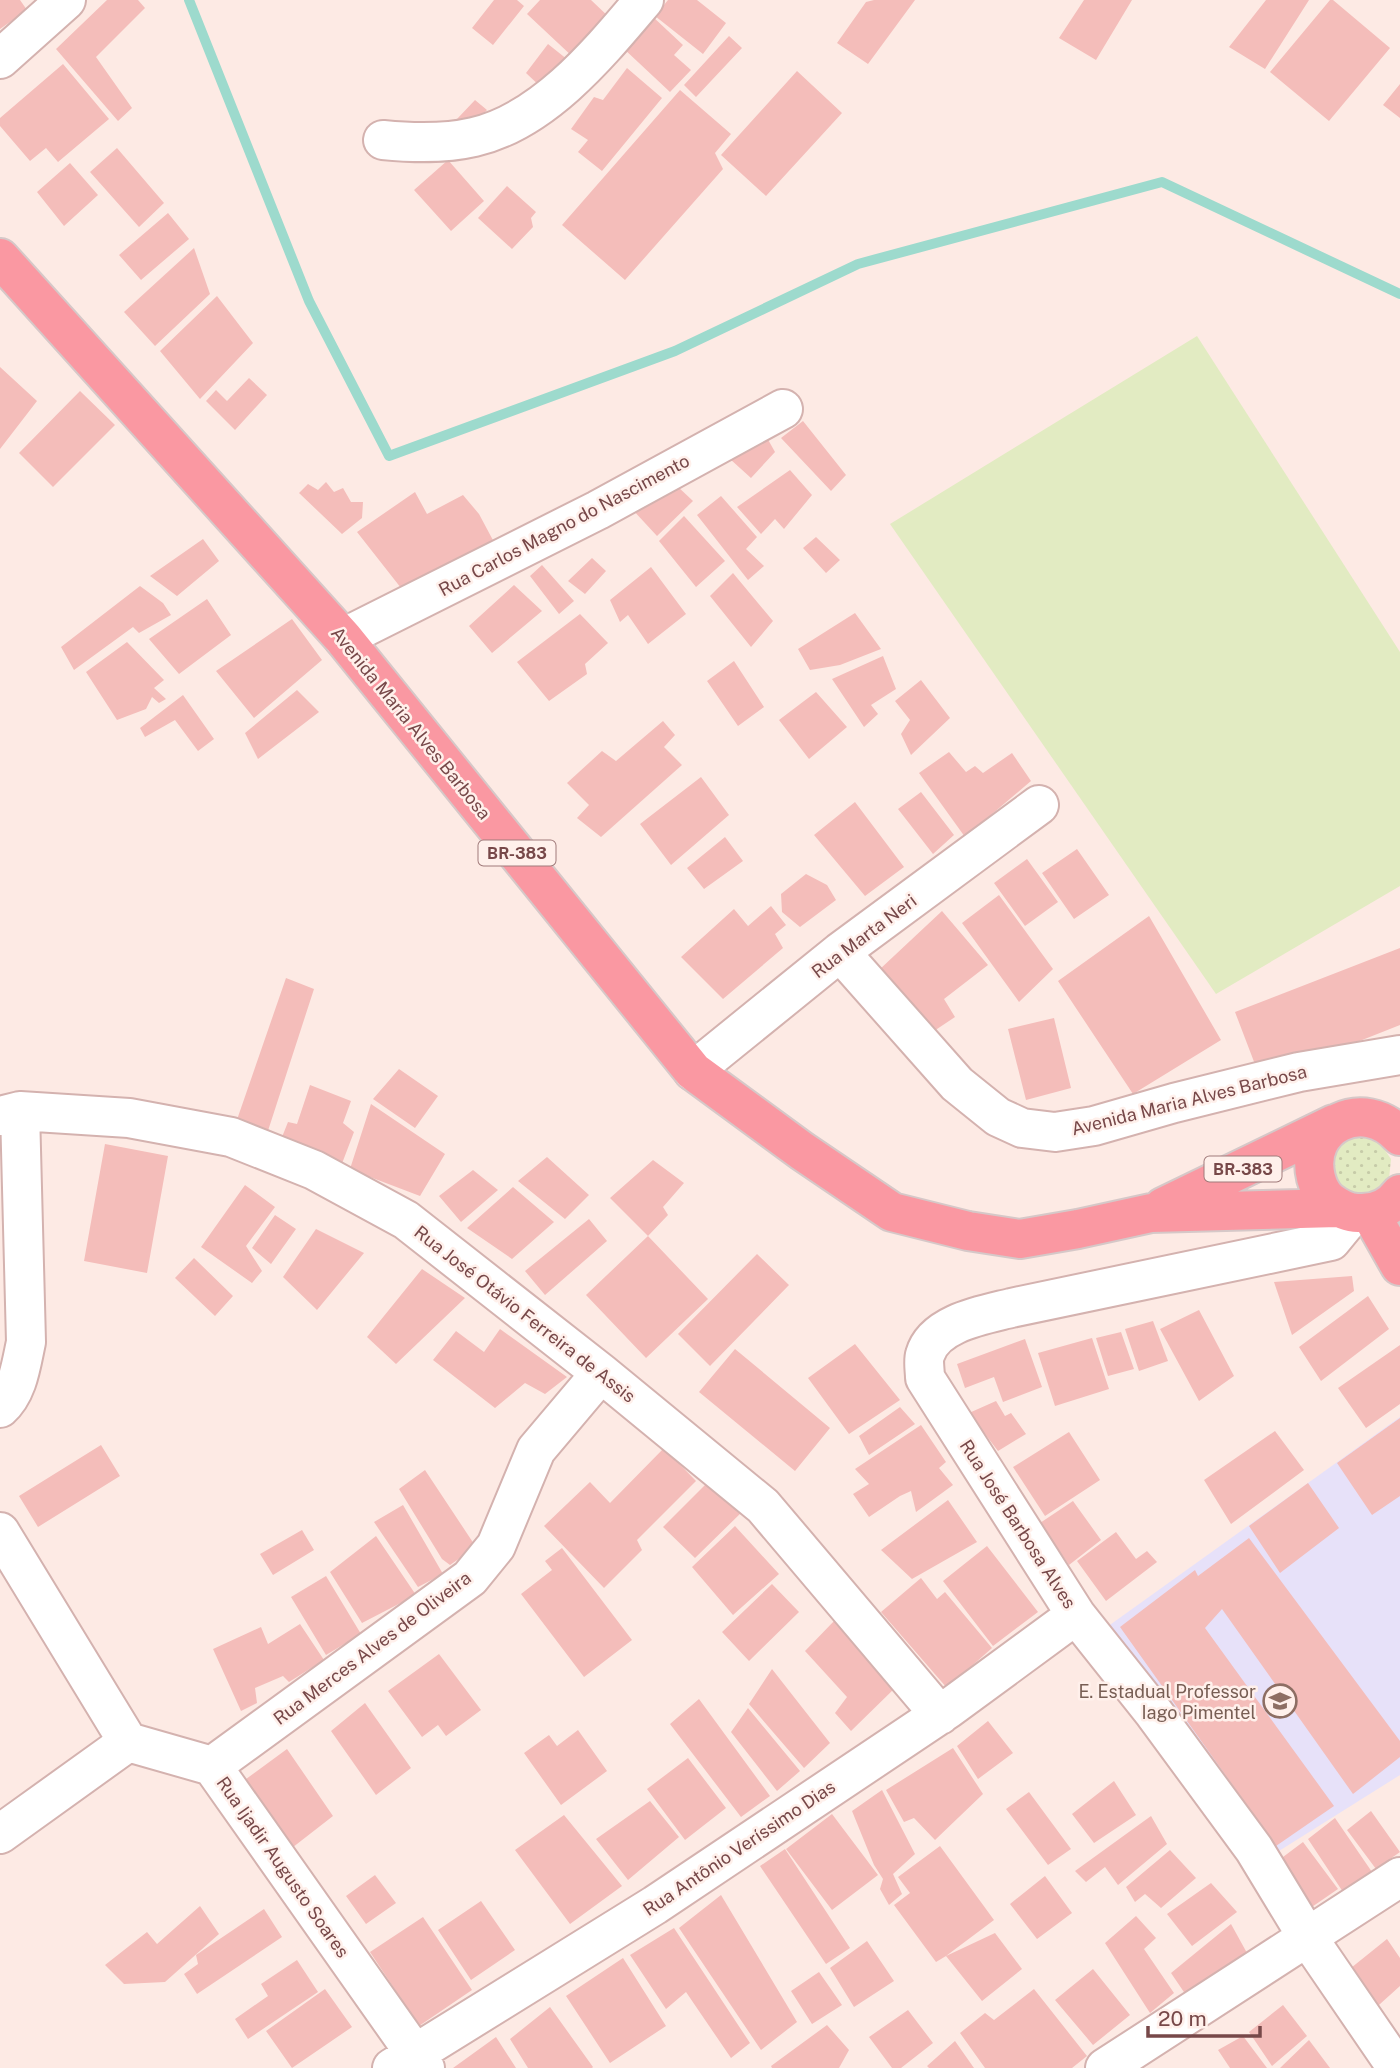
<svg xmlns="http://www.w3.org/2000/svg" width="1400" height="2068" font-family="'Public Sans',sans-serif">
<defs>
<pattern id="park-dots" width="8" height="8" patternUnits="userSpaceOnUse" patternTransform="scale(1.75)"><rect width="8" height="8" fill="#e2ebc2"/><path d="M2 2h.1M6 6h.1" fill="none" stroke="#c6cba8" stroke-width="1.8" stroke-linecap="round"/></pattern>
</defs>
<rect width="100%" height="100%" fill="#fdeae4"/>
<path fill="#e7e1f9" d="M1400 1417V1775L1271 1856 1107 1627Z"/>
<path fill="#e2ebc2" d="M1197 336 1400 652V886L1216 994 890 524Z"/>
<path fill="url(#park-dots)" d="M1361 1135 1380 1143 1391 1159 1389 1179 1384 1187 1368 1197 1340 1189 1330 1160 1341 1142Z"/>
<g fill="none" stroke-linecap="round" stroke-linejoin="round">
<path stroke="#9ddacd" stroke-width="10" d="M189 0 309 301 389 456 675 351 858 264 1162 182 1400 294"/>
</g>
<path fill="#f4bdba" d="M0 0H20L27 10 0 29Z
M107 0H138L145 8 96 57 132 108 118 121 56 49Z
M494 0H517L524 6 493 45 472 28Z
M540 0H591L611 19 574 58 527 14Z
M668 0H697L726 23 703 54 655 16Z
M874 0H915L868 64 837 43 866 2Z
M1084 0H1132L1096 60 1059 38Z
M1266 0H1309L1265 69 1229 47Z
M1330 0H1333L1390 48 1329 121 1270 72Z
M652 16 683 45 674 55 691 70 670 92 623 48Z
M729 36 742 48 696 97 684 85Z
M548 44 568 60 543 89 526 73Z
M63 64 109 119 58 162 46 148 30 161 0 126V118Z
M627 68 662 98 602 171 578 152 588 140 571 129 594 97 603 100Z
M797 71 842 113 766 196 721 155Z
M1400 84V118L1383 105Z
M680 90 731 134 715 153 723 169 625 280 562 225Z
M475 100 487 110 469 129 457 119Z
M117 148 164 203 139 227 90 172Z
M448 160 484 201 451 231 414 190Z
M70 163 98 195 64 226 37 192Z
M507 186 536 212 531 218 533 227 512 249 478 218Z
M168 213 189 239 141 280 119 255Z
M194 248 210 294 155 346 124 312Z
M217 296 253 343 200 399 160 351Z
M0 367 37 401 0 449Z
M249 378 267 395 235 430 206 401 216 390 227 401Z
M80 391 115 425 53 487 19 453Z
M803 421 846 475 831 491 781 438Z
M766 436 775 452 751 478 730 459Z
M790 470 812 495 784 529 775 519 761 534 737 507Z
M326 482 334 492 343 488 351 502H363L362 518 342 534 299 493 308 484 318 490Z
M676 485 693 501 657 536 632 509Z
M415 492 427 514 463 495 479 514 503 559 401 588 357 532Z
M721 496 757 537 746 549 764 566 748 580 697 515Z
M684 516 725 561 696 587 659 541Z
M816 537 840 560 826 573 803 548Z
M203 539 219 561 177 596 150 576Z
M592 558 606 571 585 594 568 581Z
M542 565 574 601 559 614 530 576Z
M651 567 686 614 648 644 628 615 620 622 610 600Z
M733 573 773 621 751 647 710 596Z
M514 585 542 611 492 653 469 626Z
M140 586 163 603 171 615 139 633 133 627 74 670 61 647Z
M207 599 231 635 179 674 149 639Z
M855 613 881 649 840 665 810 670 798 649Z
M580 614 608 643 585 664 587 674 549 701 517 662Z
M292 619 322 660 254 718 216 671Z
M127 642 164 680 154 688 166 699 159 703 152 697 146 709 117 720 86 672Z
M883 656 896 689 871 705 878 714 864 727 832 679Z
M734 661 764 707 738 726 707 681Z
M921 680 950 718 911 755 901 734 910 720 895 701Z
M297 690 319 712 258 759 245 733Z
M816 692 847 727 809 759 779 720Z
M183 695 214 739 198 751 175 720 145 737 140 728Z
M663 721 675 735 664 747 682 765 601 837 577 818 589 805 567 783 602 751 616 761Z
M949 752 966 772 975 766 983 773 1012 753 1031 781 965 837 919 773Z
M701 777 729 815 671 865 640 824Z
M921 792 954 835 933 854 898 809Z
M855 802 904 867 865 896 814 835Z
M725 837 743 861 704 889 687 868Z
M1077 849 1109 895 1074 919 1042 873Z
M1027 859 1058 902 1025 926 994 883Z
M806 874 827 885 836 900 800 927 782 912 781 894Z
M999 895 1053 969 1019 1002 962 923Z
M771 906 786 925 775 934 783 948 723 999 681 957 734 909 748 926Z
M942 911 988 965 944 999 955 1017 931 1033 879 970Z
M1149 916 1221 1040 1133 1094 1058 981Z
M1400 948V1025L1261 1080 1235 1012Z
M286 978 314 989 265 1140 231 1137Z
M1054 1018 1071 1088 1026 1100 1008 1029Z
M399 1069 438 1096 415 1128 373 1099Z
M310 1085 351 1101 343 1123 354 1132 338 1174 278 1147 288 1122 297 1124Z
M371 1104 445 1154 420 1196 370 1177 363 1184 349 1172Z
M105 1144 168 1156 147 1273 84 1261Z
M547 1157 589 1195 565 1219 518 1181Z
M653 1160 684 1183 663 1207 668 1215 648 1236 610 1198Z
M473 1170 498 1190 461 1222 439 1196Z
M245 1185 275 1207 246 1246 262 1271 252 1283 201 1247Z
M513 1187 554 1222 512 1259 467 1228Z
M275 1215 296 1229 271 1264 252 1248Z
M589 1219 607 1241 545 1295 525 1271Z
M316 1229 364 1253 317 1310 283 1277Z
M648 1236 708 1299 646 1358 586 1295Z
M757 1254 789 1285 710 1366 678 1334Z
M194 1258 233 1296 215 1316 175 1278Z
M422 1269 465 1298 396 1364 367 1337Z
M1352 1276 1354 1291 1292 1335 1274 1282Z
M1368 1296 1389 1329 1321 1381 1299 1347Z
M1199 1310 1234 1376 1199 1401 1160 1329Z
M1153 1321 1168 1361 1139 1371 1125 1329Z
M500 1329 567 1377 545 1394 525 1383 495 1408 433 1360 456 1331 484 1352Z
M1121 1332 1134 1369 1108 1376 1096 1338Z
M1092 1338 1109 1389 1055 1406 1038 1353Z
M1025 1339 1042 1387 1003 1402 994 1377 965 1388 957 1364Z
M855 1344 900 1400 849 1434 808 1378Z
M1400 1345V1404L1366 1428 1338 1388Z
M735 1349 830 1428 795 1471 699 1392Z
M996 1401 1005 1416 1011 1413 1026 1434 998 1451 969 1413Z
M900 1407 915 1424 869 1455 859 1436Z
M1400 1418V1496L1372 1515 1337 1463Z
M921 1425 946 1462 939 1468 953 1485 916 1512 911 1491 900 1496 869 1517 853 1494 869 1484 855 1469Z
M1275 1431 1304 1470 1231 1524 1204 1480Z
M1069 1432 1100 1480 1045 1516 1013 1467Z
M101 1445 120 1476 38 1527 19 1496Z
M664 1448 696 1481 637 1540 642 1550 604 1588 544 1526 590 1482 610 1503Z
M425 1470 476 1547 450 1565 442 1559 399 1489Z
M713 1477 745 1509 695 1558 663 1527Z
M1308 1483 1339 1528 1280 1573 1249 1526Z
M948 1500 977 1542 912 1579 881 1550Z
M1073 1501 1101 1540 1069 1565 1040 1523Z
M403 1505 443 1574 418 1587 374 1522Z
M735 1526 779 1574 733 1615 692 1567Z
M302 1530 314 1550 273 1575 260 1554Z
M1116 1532 1136 1559 1147 1551 1157 1562 1106 1601 1077 1561Z
M376 1536 416 1595 362 1623 330 1572Z
M1249 1538 1400 1741V1757L1353 1794 1222 1609 1205 1628 1334 1806 1276 1846 1120 1627 1195 1570 1198 1576Z
M987 1546 1038 1612 993 1646 943 1581Z
M562 1548 632 1640 584 1677 521 1594 552 1570 545 1561Z
M326 1576 361 1634 326 1655 291 1597Z
M921 1578 937 1599 945 1592 992 1648 947 1688 881 1612Z
M772 1584 799 1612 749 1661 722 1632Z
M836 1619 897 1686 851 1731 835 1713 847 1697 805 1651Z
M300 1624 324 1660 289 1682 283 1676 255 1688 257 1703 241 1711 213 1649 261 1627 268 1644Z
M439 1654 481 1710 446 1736 438 1725 422 1737 388 1691Z
M772 1669 830 1743 804 1768 749 1704Z
M699 1699 770 1796 741 1817 670 1724Z
M365 1703 411 1768 376 1795 331 1731Z
M748 1708 800 1771 777 1791 731 1732Z
M988 1721 1013 1753 978 1779 957 1746Z
M578 1730 607 1771 561 1805 524 1753 549 1735 557 1746Z
M953 1748 983 1794 935 1840 914 1818 904 1822 886 1790Z
M287 1749 333 1816 288 1851 242 1782Z
M688 1758 726 1808 685 1840 647 1789Z
M1114 1781 1136 1815 1094 1843 1072 1814Z
M882 1790 915 1854 893 1874 902 1894 889 1905 880 1889 883 1879 874 1865 852 1811Z
M1029 1792 1071 1849 1048 1865 1006 1809Z
M650 1801 679 1837 628 1880 596 1839Z
M1371 1811 1400 1852 1376 1869 1347 1830Z
M832 1814 878 1875 832 1910 786 1849Z
M564 1815 622 1886 570 1924 515 1850Z
M1151 1816 1167 1844 1118 1885 1105 1867 1086 1882 1075 1871Z
M1335 1818 1372 1872 1343 1892 1308 1839Z
M1303 1842 1338 1889 1306 1911 1288 1887 1295 1877 1279 1860Z
M940 1846 994 1920 946 1956 995 1933 1022 1969 982 2001 946 1956 936 1962 894 1905 910 1893 898 1877Z
M785 1849 850 1948 826 1964 760 1866Z
M1170 1850 1196 1878 1161 1908 1145 1894 1135 1902 1126 1887Z
M375 1875 396 1903 366 1924 346 1896Z
M1045 1876 1072 1913 1037 1939 1010 1904Z
M1211 1883 1237 1912 1192 1946 1167 1914Z
M721 1895 797 2022 761 2050 679 1928Z
M481 1901 515 1950 471 1980 438 1930Z
M200 1906 219 1934 165 1982 124 1984 105 1965 147 1932 157 1944Z
M264 1909 282 1937 197 1994 184 1974 198 1964 196 1955Z
M1136 1916 1156 1938 1144 1949 1174 1993 1150 2013 1105 1943Z
M423 1917 472 1990 419 2026 370 1952Z
M1231 1924 1247 1953 1188 1998 1171 1973Z
M674 1928 750 2043 731 2058 686 1992 666 2009 630 1955Z
M1387 1939 1400 1958V1986L1370 2013 1341 1976Z
M867 1941 894 1981 854 2007 830 1968Z
M623 1958 666 2026 610 2063 566 1996Z
M297 1960 318 1992 248 2039 235 2019 268 1996 261 1984Z
M1093 1969 1130 2015 1093 2045 1055 2000Z
M819 1972 842 2005 812 2024 791 1991Z
M325 1989 352 2027 292 2068 266 2031Z
M1034 1989 1087 2056 1072 2068H985L960 2033 985 2013 994 2020Z
M1283 2005 1307 2036 1272 2066 1249 2032Z
M550 2007 593 2067 592 2068H528L510 2039Z
M908 2010 933 2043 901 2068H892L869 2037Z
M827 2025 849 2050 839 2068H772L771 2066Z
M1243 2036 1267 2068H1230L1218 2050Z
M496 2037 516 2068H453Z
M1309 2040 1330 2068H1280Z
M955 2041 974 2068H929L927 2066Z"/>
<g fill="none" stroke-linecap="round" stroke-linejoin="round">
<defs>
<path id="minor" d="M0 59 66 0
M383 140C414 143 444 144 474 137 544 121 600 52 644 0
M343 638 598 510 783 409
M840 952 957 1084 998 1117 1022 1128 1055 1132 1094 1126 1174 1103 1299 1072 1400 1055
M693 1071 840 952 1039 805
M0 1116 20 1111 129 1118 231 1137 314 1170 406 1220 601 1373 763 1506 940 1715
M1354 1213 1331 1241 1011 1308C983 1315 934 1323 925 1355 923 1361 925 1371 925 1378L1076 1615 1154 1713 1254 1849 1308 1938 1397 2068
M0 1408C18 1392 21 1365 26 1342L20 1111
M0 1532 128 1742 212 1766 425 2068
M212 1766 470 1578 496 1546 536 1450 601 1373
M0 1834 128 1742
M392 2068 655 1905 948 1709 1076 1615
M1105 2068 1400 1877"/>
<path id="highway" d="M0 258 343 638 693 1071 802 1151 892 1212 968 1231 1020 1239 1078 1229 1151 1213 1338 1208
M1400 1136C1364 1096 1303 1125 1316 1178 1318 1186 1322 1195 1329 1201 1337 1207 1347 1213 1358 1213 1375 1214 1390 1208 1400 1194
M1163 1207 1334 1124
M1370 1213 1400 1266"/>
</defs>
<use href="#minor" stroke="#d4b2af" stroke-width="42"/>
<use href="#highway" stroke="#d6c8c8" stroke-width="42"/>
<use href="#minor" stroke="#fff" stroke-width="38"/>
<use href="#highway" stroke="#fa98a2" stroke-width="38"/>
</g>
<defs>
<symbol id="school-ring" viewBox="-11 -11 22 22"><circle r="9.5" fill="#fff0eb" stroke="#8d6e63" stroke-width="1.5"/><path d="M0-5L7-2L0 1L-7-2ZM-4 1L0 2.5L4 1V4Q0 6-4 4Z" fill="#8d6e63"/></symbol>
</defs>
<g fill-rule="evenodd">
<use href="#school-ring" x="1261" y="1682" width="38" height="38"/>
</g>
<g text-anchor="middle" dominant-baseline="central" stroke-width="5" stroke-linejoin="round" paint-order="stroke">
<g fill="#fff0eb" stroke="#a07a7a" stroke-width="2">
<rect x="478.5" y="840.5" width="77" height="25" rx="5"/>
<rect x="1204.5" y="1156.5" width="77" height="25" rx="5"/>
</g>
<g font-size="16" font-weight="bold" fill="#774849">
<text x="517" y="853">BR-383</text>
<text x="1243" y="1169">BR-383</text>
</g>
<g font-size="18" fill="#774849" stroke="#fff0eb">
<text transform="translate(564 525) rotate(-28)">Rua Carlos Magno do Nascimento</text>
<text transform="translate(411 723) rotate(51)">Avenida Maria Alves Barbosa</text>
<text transform="translate(864 936) rotate(-37)">Rua Marta Neri</text>
<text transform="translate(1189 1100) rotate(-14)">Avenida Maria Alves Barbosa</text>
<text transform="translate(525 1314) rotate(38)">Rua José Otávio Ferreira de Assis</text>
<text transform="translate(1018 1524) rotate(57)">Rua José Barbosa Alves</text>
<text transform="translate(372 1648) rotate(-37)">Rua Merces Alves de Oliveira</text>
<text transform="translate(739 1848) rotate(-34)">Rua Antônio Veríssimo Dias</text>
<text transform="translate(283 1867) rotate(55)">Rua Ijadir Augusto Soares</text>
</g>
<g font-size="18" fill="#785e54" stroke="#fff0eb" text-anchor="end">
<text x="1256" y="1691">E. Estadual Professor<tspan x="1256" dy="21">Iago Pimentel</tspan></text>
</g>
</g>
<path d="M1148 2026v10h112v-10" fill="none" stroke="#774849" stroke-width="3.5"/>
<text x="1158" y="2026" font-size="21" fill="#774849" stroke="#fff0eb" stroke-width="5" paint-order="stroke">20 m</text>
</svg>
